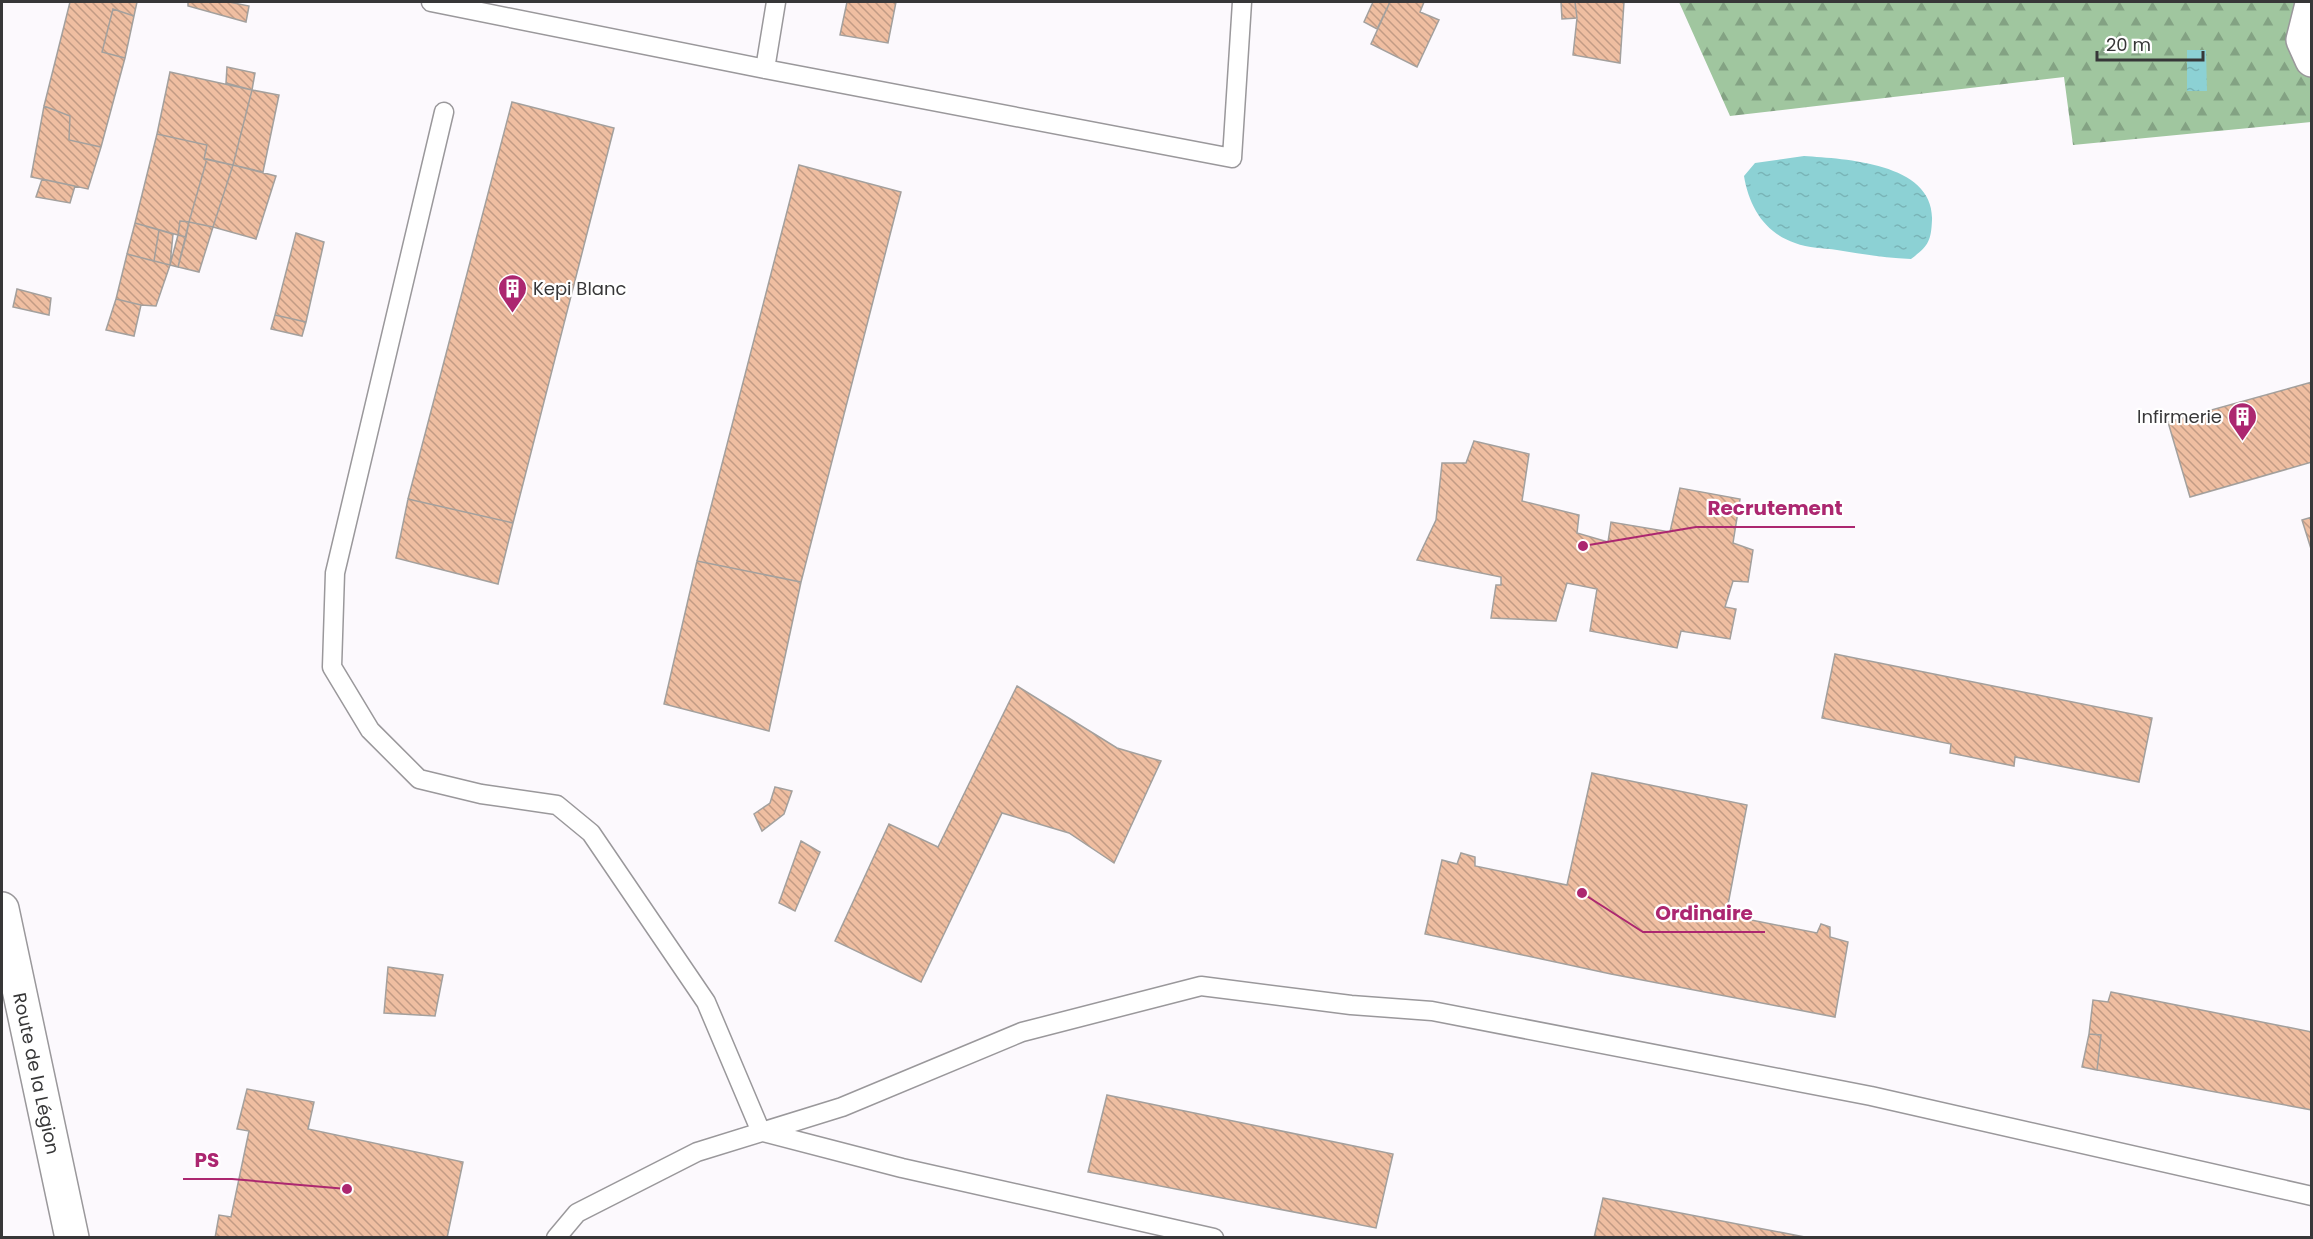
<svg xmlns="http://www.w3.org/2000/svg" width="2313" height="1239" font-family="Poppins,sans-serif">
<defs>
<pattern id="forest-firs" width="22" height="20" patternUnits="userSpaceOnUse" patternTransform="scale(1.5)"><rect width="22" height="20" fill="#a0c69f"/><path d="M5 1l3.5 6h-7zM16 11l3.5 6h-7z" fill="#83a283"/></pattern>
<pattern id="water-ripples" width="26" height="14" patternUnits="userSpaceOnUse" patternTransform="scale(1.5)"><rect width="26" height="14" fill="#8cd1d4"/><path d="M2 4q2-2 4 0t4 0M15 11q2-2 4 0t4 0" fill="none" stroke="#79b4b7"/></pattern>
<pattern id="building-back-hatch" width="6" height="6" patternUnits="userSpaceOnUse" patternTransform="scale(1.5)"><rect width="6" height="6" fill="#efbea1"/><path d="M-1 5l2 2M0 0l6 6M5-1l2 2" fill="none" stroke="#c29b84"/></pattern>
</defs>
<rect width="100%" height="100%" fill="#fcf9fd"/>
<path fill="url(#forest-firs)" d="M1679 2H2311V122L2073 145 2064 77 1730 116Z"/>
<path fill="url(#water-ripples)" d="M2187 50H2206L2207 91H2187Z
M1804 156C1846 159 1934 163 1932 220 1931 242 1928 246 1911 259 1886 258 1862 254 1837 250 1824 248 1808 248 1795 243 1765 233 1749 207 1744 176L1755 163Z"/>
<path fill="url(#building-back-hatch)" stroke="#a3a09d" stroke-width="1.5" d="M70 2H137L134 16 113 9 102 52 125 58 101 147 69 140 70 116 44 106Z
M188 2H229L249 6 246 22 188 6Z
M847 2H896L888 43 840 35Z
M1373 2H1390L1377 29 1364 22Z
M1390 2H1424L1420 12 1439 20 1417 67 1371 44Z
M1561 2H1575L1577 18 1562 19Z
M1575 2H1624L1620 63 1573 55 1577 18Z
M113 9 134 16 125 58 102 52Z
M227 67 255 73 252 90 226 83Z
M170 72 252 90 233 165 204 159 207 145 157 134Z
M252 90 279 95 263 172 233 165Z
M512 102 614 128 513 523 408 499Z
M44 106 70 116 69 140 101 147 88 189 31 177Z
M157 134 207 145 204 159H207L189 222 180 221 178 235 135 223Z
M207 159 233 165 213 227 189 222Z
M233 165 276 176 256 239 213 227Z
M799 165 901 192 801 582 697 561Z
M42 179 75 186 70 203 36 197Z
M180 221 189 222 186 237 178 235Z
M189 222 213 227 199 272 178 267Z
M135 223 159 230 154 261 127 254Z
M159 230 173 234 170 265 154 261Z
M296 233 324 242 306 322 275 315Z
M178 235 186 237 178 267 170 265Z
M127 254 170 265 156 306 141 305 116 299Z
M17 289 51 298 49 315 13 307Z
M116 299 141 305 134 336 106 330Z
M275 315 306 322 302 336 271 329Z
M2312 382V462L2190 497 2168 422Z
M1474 441 1529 454 1522 501 1579 515 1577 533 1608 542 1611 522 1670 532 1680 488 1740 499 1733 543 1753 550 1748 582 1733 581 1725 607 1736 609 1730 639 1681 631 1677 648 1590 631 1597 589 1567 583 1556 621 1491 618 1496 585H1501V577L1417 560 1436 520 1442 463H1466Z
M408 499 513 523 498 584 396 558Z
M2312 517V552L2302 520Z
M697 561 801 582 769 731 664 704Z
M1835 654 2152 718 2139 782 2015 757 2014 766 1950 753 1951 744 1822 718Z
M1017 686 1117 748 1161 761 1114 863 1069 833 1002 813 921 982 835 941 889 824 938 847Z
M1592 773 1747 805 1726 915 1817 933 1821 924 1830 927V937L1848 942 1835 1017 1611 974 1425 934 1442 860 1457 864 1461 853 1475 857V866L1567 885Z
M775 787 792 791 784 814 762 831 754 814 770 803Z
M801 841 820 852 795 911 779 903Z
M388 967 443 975 435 1016 384 1013Z
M2111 992 2312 1032V1110L2097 1070 2101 1035 2089 1034 2093 1000 2108 1002Z
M2089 1034 2101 1035 2097 1070 2082 1067Z
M247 1089 314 1102 308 1129 463 1162 447 1238H215L219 1215 231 1217 249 1131 237 1129Z
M1107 1095 1393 1154 1376 1228 1088 1172Z
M1603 1198 1810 1238H1594Z"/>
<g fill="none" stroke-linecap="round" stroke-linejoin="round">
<defs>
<path id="service" d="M431 2 765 69 1232 158 1242 2
M765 69 776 2
M444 112 335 573 332 667 370 730 419 779 481 794 557 805 591 833 706 1002 761 1132
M763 1132 902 1168 1214 1238
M556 1238 577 1213 697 1152 842 1107 1022 1032 1201 986 1351 1005 1432 1011 1871 1096 2312 1196"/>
<path id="minor" d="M2312 4 2303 40 2312 60"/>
<g id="secondary">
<path id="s1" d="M2 909 72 1238"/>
</g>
</defs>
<use href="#service" stroke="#9a989b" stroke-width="21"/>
<use href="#minor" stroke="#9a989b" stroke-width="36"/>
<use href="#secondary" stroke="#9a989b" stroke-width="36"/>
<use href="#service" stroke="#fff" stroke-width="18"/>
<use href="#minor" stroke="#fff" stroke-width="33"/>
<use href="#secondary" stroke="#fff" stroke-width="33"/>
</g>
<defs>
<symbol id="building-pin" viewBox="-11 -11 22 30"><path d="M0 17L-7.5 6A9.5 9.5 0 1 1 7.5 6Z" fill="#ac2770" stroke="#fff"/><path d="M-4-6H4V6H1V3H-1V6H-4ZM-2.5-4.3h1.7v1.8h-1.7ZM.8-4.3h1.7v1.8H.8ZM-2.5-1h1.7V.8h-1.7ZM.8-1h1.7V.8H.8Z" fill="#fff"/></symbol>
</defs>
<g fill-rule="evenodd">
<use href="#building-pin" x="496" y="272" width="33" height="45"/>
<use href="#building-pin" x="2226" y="400" width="33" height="45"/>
</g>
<g text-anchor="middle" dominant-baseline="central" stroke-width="4.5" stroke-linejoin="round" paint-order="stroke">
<g font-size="18" fill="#373738" stroke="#fff" text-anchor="start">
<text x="533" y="288">Kepi Blanc</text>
<text x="2222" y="416" text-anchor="end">Infirmerie</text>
</g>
<g font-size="18" fill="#373738" stroke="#fff">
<text stroke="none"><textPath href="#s1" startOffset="168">Route de la Légion</textPath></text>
</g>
</g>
<path fill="none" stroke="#ac2770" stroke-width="2" d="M1583 546L1696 527H1855M1582 893L1643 932H1765M347 1189L232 1179H183"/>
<g fill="#ac2770" stroke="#fff" stroke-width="2">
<circle cx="1583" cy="546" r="6"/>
<circle cx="1582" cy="893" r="6"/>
<circle cx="347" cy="1189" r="6"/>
</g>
<g font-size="20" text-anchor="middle" font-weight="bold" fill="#ac2770" stroke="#fff" stroke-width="4.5" stroke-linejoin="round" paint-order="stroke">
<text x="1775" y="515">Recrutement</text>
<text x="1704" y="920">Ordinaire</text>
<text x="207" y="1167">PS</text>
</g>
<rect width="2313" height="1239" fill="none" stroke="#373738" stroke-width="6"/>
<path d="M2097 51v9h106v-9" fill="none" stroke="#373738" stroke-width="3"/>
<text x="2106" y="51" font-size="18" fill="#373738" stroke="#ffffff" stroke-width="4.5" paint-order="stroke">20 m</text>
</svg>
